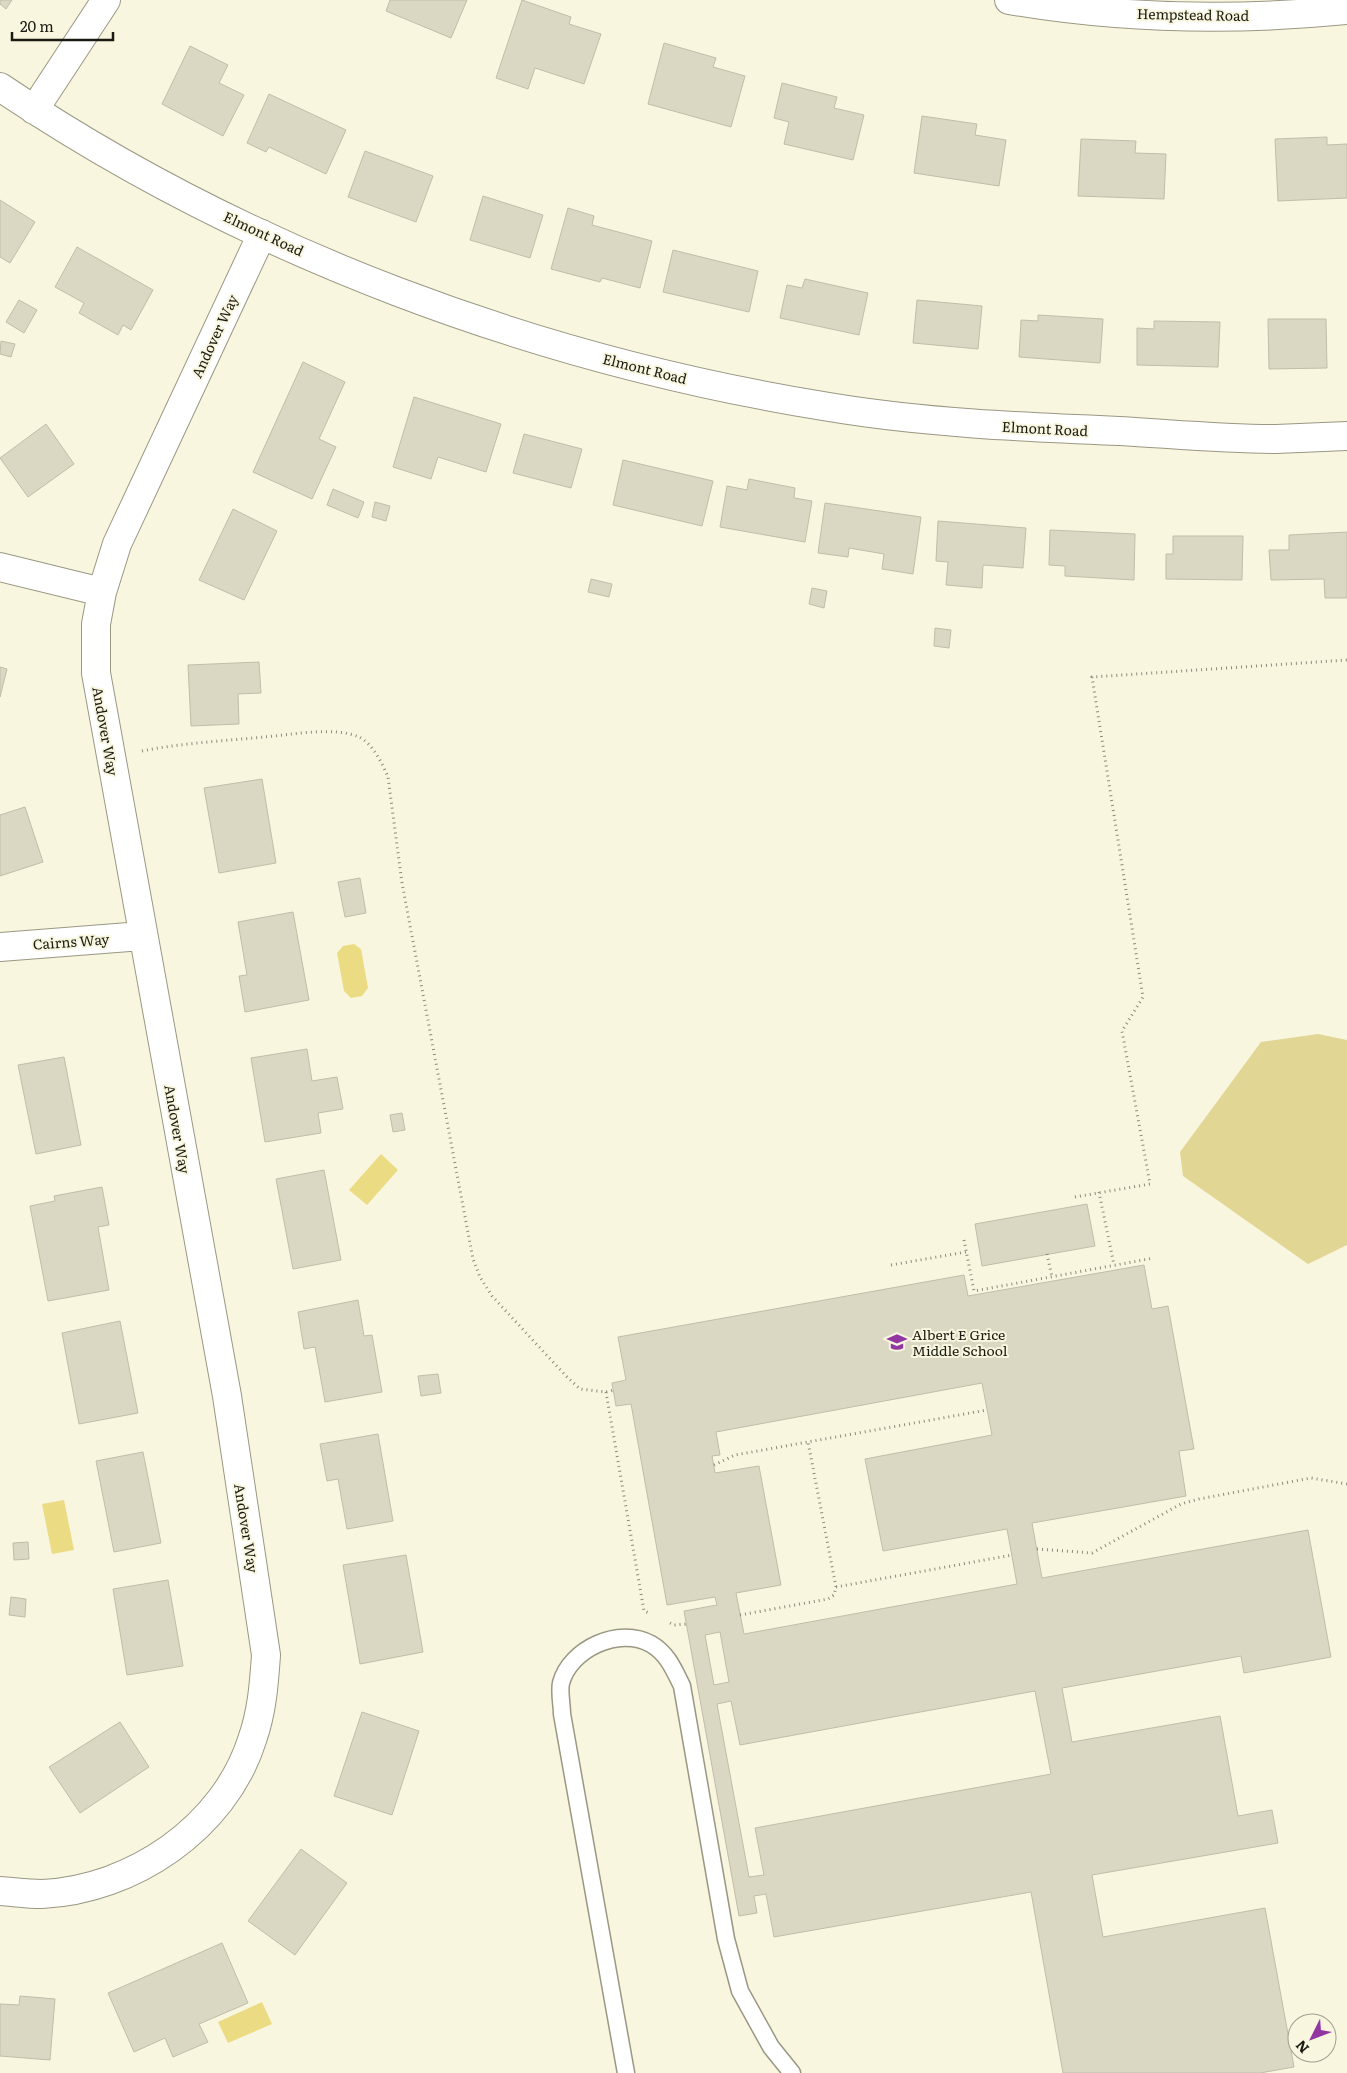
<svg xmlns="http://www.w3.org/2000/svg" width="1347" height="2073" font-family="Literata,serif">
<rect width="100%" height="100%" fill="#f9f6e0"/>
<path fill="#e1d694" d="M1318 1034 1347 1040V1245L1308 1264 1183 1176 1180 1152 1261 1042Z"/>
<path fill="#ebdb82" d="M354 944 361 949 368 988 362 996 351 998 344 991 337 953 343 946Z
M381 1154 398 1170 367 1205 349 1190Z
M64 1500 74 1550 52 1554 42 1504Z
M262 2002 272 2024 228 2043 218 2022Z"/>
<path fill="#dad7c2" stroke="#c0bda8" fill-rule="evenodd" d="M0 0H12L6 9 0 4Z
M390 0H467L451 38 386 11Z
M522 0 571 17 569 24 601 34 584 84 535 68 528 89 496 78Z
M664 43 716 58 713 67 745 76 731 127 648 104Z
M190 46 228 65 219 83 244 95 223 136 162 104Z
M782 83 837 97 834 108 864 115 853 160 784 144 789 122 774 118Z
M269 94 346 130 326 174 269 147 266 152 247 143Z
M922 116 977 124 975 135 1006 140 999 186 914 173Z
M1327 137V145L1347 144V198L1278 201 1275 139Z
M1081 139 1136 141 1135 153 1166 154 1164 199 1078 196Z
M365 151 433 176 416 222 348 197Z
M483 196 543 215 530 258 470 240Z
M0 200 35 222 10 263 0 257Z
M568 208 594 216 592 225 652 241 640 288 602 278 600 282 551 269Z
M77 247 153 290 131 330 123 325 118 335 79 313 84 303 55 287Z
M673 250 758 271 749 312 663 292Z
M805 279 868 293 859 335 780 318 787 285 802 288Z
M19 300 37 310 24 333 6 322Z
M917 300 982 306 978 349 913 343Z
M1038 315 1103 319 1100 363 1019 357 1021 320 1038 321Z
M1268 319H1326L1327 368 1269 369Z
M1154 321 1220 322 1218 367 1137 365V328L1154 329Z
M1 341 15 344 11 357 0 354Z
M303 362 345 382 319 439 336 447 312 499 253 472Z
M414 397 501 424 486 472 438 457 431 479 393 467Z
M46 424 74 464 28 497 0 458Z
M524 434 582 449 571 488 513 473Z
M623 460 713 481 702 526 613 505Z
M749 479 795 488 794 498 812 501 805 542 720 527 727 486 747 490Z
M333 489 364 502 358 518 327 505Z
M375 502 390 506 386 521 372 517Z
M825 503 921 517 913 574 882 569 884 554 849 548 848 557 818 553Z
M233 509 277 531 244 600 199 580Z
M938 521 1026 528 1023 568 983 565 982 588 946 585 948 562 936 561Z
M1050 530 1135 534 1134 580 1065 576V566L1049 565Z
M1347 532V598H1325L1324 579 1271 580 1269 550H1289V535Z
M1173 536H1243L1242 580 1166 579V554H1173Z
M591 579 612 584 609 597 588 592Z
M812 588 827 591 824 608 809 604Z
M935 628 951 630 949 648 934 646Z
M259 662 261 693 238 694 239 724 191 726 188 665Z
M0 667 7 669 0 697Z
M262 779 276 863 219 873 204 788Z
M25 807 43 862 0 876V815Z
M360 878 366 913 345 917 338 882Z
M293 912 309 1000 245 1012 239 976 247 975 238 922Z
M307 1049 312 1081 337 1077 343 1109 318 1113 321 1133 265 1142 251 1058Z
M64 1057 81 1145 36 1154 18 1065Z
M402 1113 405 1130 393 1132 390 1115Z
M324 1170 341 1260 293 1269 276 1179Z
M102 1187 109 1225 98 1227 109 1290 48 1301 30 1206 55 1201 54 1196Z
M1087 1204 1095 1246 982 1266 975 1224Z
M1144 1265 1152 1309 1168 1306 1194 1449 1179 1451 1186 1496 1032 1523 1042 1578 1308 1530 1331 1657 1244 1673 1241 1656 1062 1688 1072 1742 1220 1716 1238 1816 1272 1810 1278 1843 1092 1875 1103 1937 1265 1908 1294 2067 1260 2073H1063L1031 1892 774 1937 766 1894 754 1896 757 1913 739 1916 684 1611 717 1605 715 1597 667 1605 631 1404 616 1406 612 1383 626 1380 618 1337 964 1275 968 1296ZM982 1383 992 1435 865 1459 883 1551 1007 1529 1017 1584 744 1634 736 1593 781 1585 759 1466 715 1473 712 1456 720 1455 716 1432ZM720 1632 729 1682 714 1685 705 1635ZM1035 1691 1051 1774 755 1828 764 1875 749 1877 717 1704 731 1701 740 1745Z
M358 1300 364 1336 372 1335 382 1392 325 1402 315 1347 304 1349 298 1312Z
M120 1321 138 1413 79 1424 62 1333Z
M438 1374 441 1393 421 1396 418 1376Z
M378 1434 393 1521 347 1529 338 1479 327 1481 320 1444Z
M143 1452 161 1543 114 1552 96 1461Z
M28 1542 29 1559 14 1560 13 1543Z
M406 1555 423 1652 360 1664 343 1565Z
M168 1580 183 1666 127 1675 113 1589Z
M11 1597 26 1599 25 1617 9 1615Z
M362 1712 419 1731 392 1815 334 1796Z
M120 1722 149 1767 80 1813 49 1767Z
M301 1849 347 1883 295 1955 248 1921Z
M222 1943 248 2003 199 2024 208 2042 173 2057 165 2038 134 2052 108 1993Z
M20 1996 55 1999 50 2060 0 2056V2004L19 2005Z"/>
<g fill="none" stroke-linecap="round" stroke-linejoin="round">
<defs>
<path id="lane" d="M626 2073 562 1714C562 1705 559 1692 561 1683 570 1649 619 1626 651 1644 668 1654 674 1670 682 1686L726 1939 740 1991 771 2047 792 2073"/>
<path id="street" d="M1009 0C1120 19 1235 21 1347 10
M0 87C246 253 537 360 829 407 925 423 1023 427 1120 431 1172 434 1224 439 1276 439 1300 438 1323 437 1347 436
M34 110 106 0
M0 567 102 592
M0 947 142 936
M0 1891C14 1892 28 1894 42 1894 132 1890 224 1828 252 1740 262 1712 264 1684 266 1655L227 1396 96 673V624L102 592 117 544 262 234"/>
</defs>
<use href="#lane" stroke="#9a9783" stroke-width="19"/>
<use href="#street" stroke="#9a9783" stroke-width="30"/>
<path stroke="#8c8a7b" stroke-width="3" stroke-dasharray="1 4" stroke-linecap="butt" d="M142 751C182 743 223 741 264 737 290 735 334 726 359 737 373 744 382 763 388 777L402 883 473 1259 480 1277 492 1296 566 1376 580 1389 606 1392 614 1390
M1099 1192 1114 1265
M1075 1197 1150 1184 1122 1031 1143 997 1092 677 1347 660
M964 1240 974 1291 1154 1258
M1047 1254 1052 1277
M891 1265 966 1252
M606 1392 644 1611 649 1613
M714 1465 735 1455 987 1410
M1037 1549 1092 1553 1181 1504 1199 1499 1311 1478 1347 1484
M836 1587 1012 1555
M740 1615 828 1599 834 1595 836 1587 808 1442
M670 1623 674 1625 687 1624"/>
<use href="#lane" stroke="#fff" stroke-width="16"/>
<use href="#street" stroke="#fff" stroke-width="28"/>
</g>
<defs>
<symbol id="school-bare" viewBox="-9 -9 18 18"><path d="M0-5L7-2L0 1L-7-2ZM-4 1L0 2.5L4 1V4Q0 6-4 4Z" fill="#9237a2" stroke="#f9f6e0" stroke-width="2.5" paint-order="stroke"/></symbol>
</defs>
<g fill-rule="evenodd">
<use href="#school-bare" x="883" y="1328" width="28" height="28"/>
</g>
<g text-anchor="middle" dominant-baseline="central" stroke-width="4" stroke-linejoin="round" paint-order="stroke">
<g font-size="14" fill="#1b1a12" stroke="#f9f6e0">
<text transform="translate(1193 14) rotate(1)">Hempstead Road</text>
<text transform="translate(264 233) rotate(25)">Elmont Road</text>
<text transform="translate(214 336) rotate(-65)">Andover Way</text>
<text transform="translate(645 368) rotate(14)">Elmont Road</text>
<text transform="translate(1045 428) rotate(3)">Elmont Road</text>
<text transform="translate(106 731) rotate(80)">Andover Way</text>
<text transform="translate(71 941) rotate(-4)">Cairns Way</text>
<text transform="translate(178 1129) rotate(80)">Andover Way</text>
<text transform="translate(247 1528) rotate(81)">Andover Way</text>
</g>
<g font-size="14" fill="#1b1a12" stroke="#f9f6e0" text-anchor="start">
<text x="912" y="1334">Albert E Grice<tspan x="912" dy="16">Middle School</tspan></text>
</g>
</g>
<g transform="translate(1312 2038) rotate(228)"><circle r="24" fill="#f9f6e0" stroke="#a09e8e"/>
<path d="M0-4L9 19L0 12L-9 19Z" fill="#9237a2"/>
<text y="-8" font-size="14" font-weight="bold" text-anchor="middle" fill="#1b1a12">N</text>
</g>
<path d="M12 32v8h101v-8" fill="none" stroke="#1b1a12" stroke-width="2.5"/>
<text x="20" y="32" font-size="15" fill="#1b1a12" stroke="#f9f6e0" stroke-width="4" paint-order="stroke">20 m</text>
</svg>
